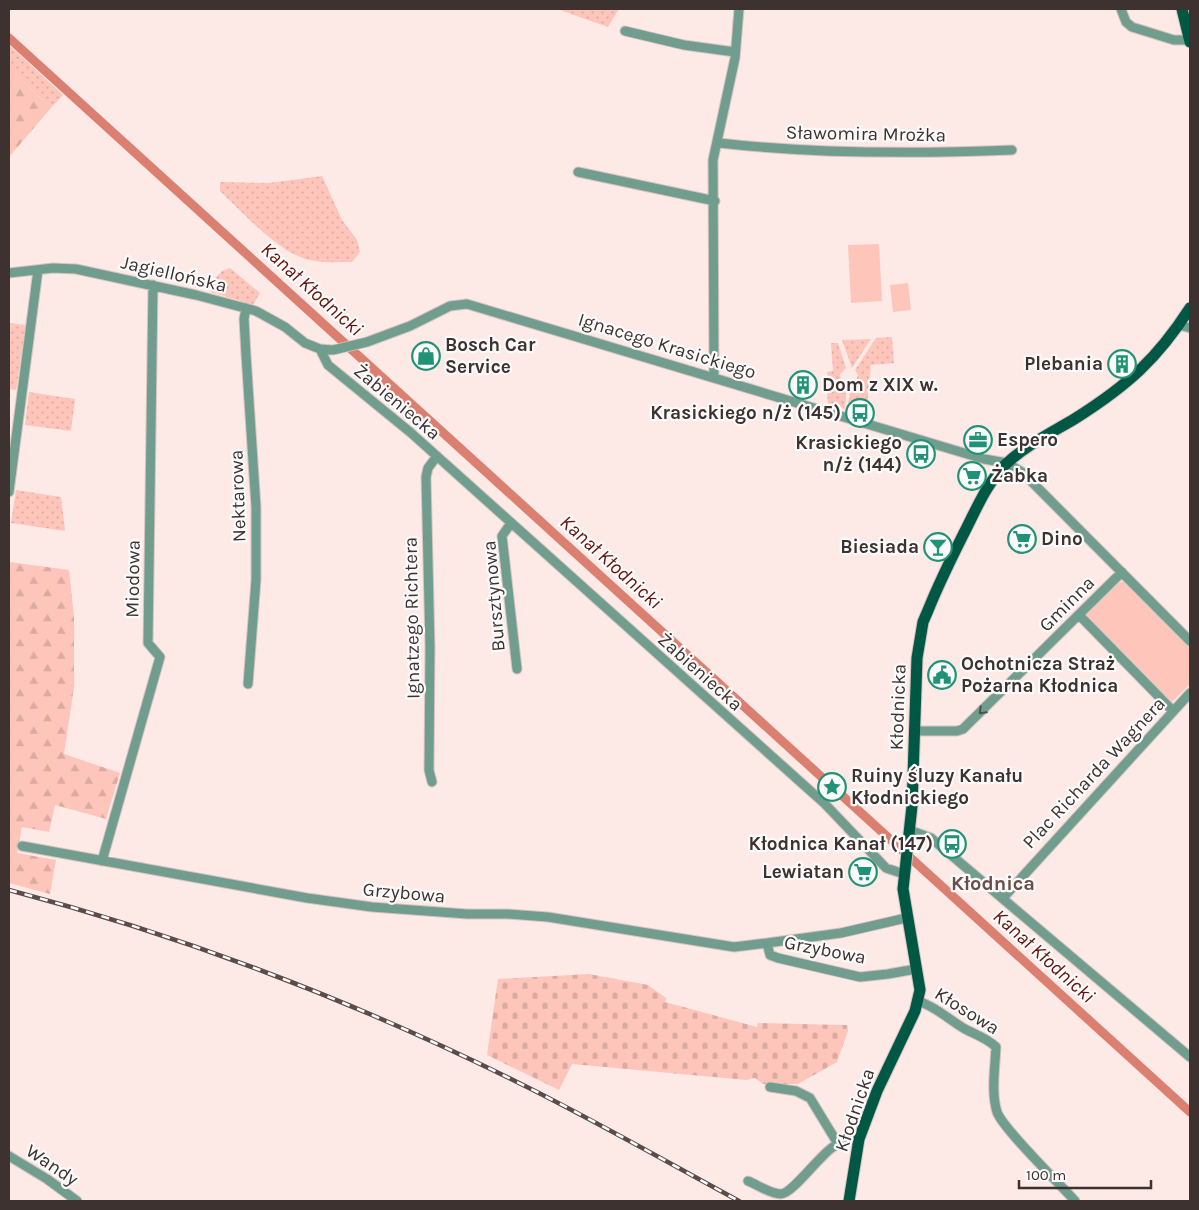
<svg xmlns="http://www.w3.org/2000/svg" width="1199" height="1210" font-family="Karla,sans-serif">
<defs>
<pattern id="grass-dots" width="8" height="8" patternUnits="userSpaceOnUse" patternTransform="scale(1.25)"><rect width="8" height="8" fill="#fec5bb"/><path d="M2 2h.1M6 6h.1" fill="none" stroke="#dbaaa1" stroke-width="1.8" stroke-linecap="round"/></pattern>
<pattern id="forest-firs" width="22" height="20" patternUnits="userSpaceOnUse" patternTransform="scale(1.25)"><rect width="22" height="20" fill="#fec5bb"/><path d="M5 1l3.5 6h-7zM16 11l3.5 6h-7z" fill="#dbaaa1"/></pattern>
<pattern id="cemetery-stones" width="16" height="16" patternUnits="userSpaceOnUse" patternTransform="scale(1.25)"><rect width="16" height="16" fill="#fec5bb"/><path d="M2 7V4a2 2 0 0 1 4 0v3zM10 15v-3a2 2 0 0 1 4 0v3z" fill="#dbaaa1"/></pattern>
</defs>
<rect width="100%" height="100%" fill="#fde9e5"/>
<path fill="url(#grass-dots)" d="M557 9H619L608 27Z
M9 45 63 95 51 108 9 68Z
M322 176 342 220 357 240 360 252 352 262C334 262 314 264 298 256 272 245 240 210 220 191V182L269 183Z
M230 268 260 293 253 305 211 292V283L222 271Z
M9 323 26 325 16 390 9 389Z
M892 337 894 363 871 365 866 415 847 410 851 385 856 382 858 375 855 370 876 338Z
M871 339 852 368 842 340Z
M831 343H838L846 368 840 374 841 380 847 386 845 409 828 404 827 392 834 391V378H828L827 372 833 371Z
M29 392 75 399 71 431 25 425Z
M16 490 61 497 65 531 11 523Z"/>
<path fill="url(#forest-firs)" d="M9 68 51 108 9 157Z
M9 562 69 570 74 617V687L64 754 120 773 106 819 55 805 49 832 22 827 17 853 56 860 50 894 9 883Z"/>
<path fill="url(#cemetery-stones)" d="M589 974 648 985 666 998 665 1002 757 1027 758 1023 840 1025H847L848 1031 837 1062 798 1084H763L755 1078 746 1080 572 1064 559 1090 487 1055 498 979Z"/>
<path fill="#fec5bb" d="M879 244 882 301 851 303 848 245Z
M908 283 911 310 893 312 890 285Z
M1119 582H1125L1190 648V684L1171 703 1085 615Z"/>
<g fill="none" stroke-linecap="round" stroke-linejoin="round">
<path stroke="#db7f70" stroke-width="9" d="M9 38 1190 1112"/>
<defs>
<path id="minor" d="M1121 9 1126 22 1132 27 1174 40H1190
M625 31 684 45 735 52
M719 143C816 154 915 154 1012 150
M578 172 715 201
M9 273 53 268 76 269 196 295 256 311 285 327 305 343 320 349 333 350 367 342 410 326 450 306 467 304 984 459 1007 463 1022 472 1190 641
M246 308 244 319 246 355 256 507V580L248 684
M1179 325 1190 328
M320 349 328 365 410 432 825 804 886 868 904 874
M714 377 713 160 735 58 739 9
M9 492 38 270
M511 523 502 536 517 669
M1079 615 1173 711
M914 731H957L963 729 1122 572
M432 782 429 770 430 647 426 477 428 468 437 456
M909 830 931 838 1190 1057
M22 846 307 898 372 907 467 914H507L548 917 734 947 767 943 770 955 778 958 860 977 888 974 916 969
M102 861 160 657 148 643 153 285
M1003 898 1190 693
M767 943 841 933 906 918
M918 1001C937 1007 949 1020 965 1029 976 1035 987 1038 996 1047 995 1067 991 1093 997 1112 1003 1129 1060 1184 1075 1201
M770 1087 796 1091 810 1098 838 1144
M9 1156 47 1179 77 1201
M748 1181C758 1185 770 1194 781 1194 792 1194 819 1156 833 1147 840 1142 850 1141 859 1139"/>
<path id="major" d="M1182 9 1190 42
M849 1201 859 1139 877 1091 915 1011 920 990 903 889 912 806 917 658 923 622 929 608C939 583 951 559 963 535 976 510 986 484 1006 464 1026 445 1053 432 1076 418 1128 385 1157 359 1190 308"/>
</defs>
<use href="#minor" stroke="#d7c4c1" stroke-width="11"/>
<use href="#major" stroke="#d7c4c1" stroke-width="13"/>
<use href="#minor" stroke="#719d8e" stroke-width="9"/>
<use href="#major" stroke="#005743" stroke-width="11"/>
<defs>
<path id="rail" d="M9 890C184 936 354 1001 517 1082 592 1119 665 1161 739 1201"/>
</defs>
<use href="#rail" stroke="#594c49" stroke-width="4.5"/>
<use href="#rail" stroke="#fbfbfb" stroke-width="2.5" stroke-dasharray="8" stroke-linecap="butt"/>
</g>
<defs><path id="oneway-chevron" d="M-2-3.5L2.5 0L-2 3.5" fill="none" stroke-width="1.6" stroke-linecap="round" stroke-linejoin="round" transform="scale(1.25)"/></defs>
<use stroke="#4d524c" href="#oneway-chevron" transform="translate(982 711) rotate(135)"/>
<defs>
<symbol id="shop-ring" viewBox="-11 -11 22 22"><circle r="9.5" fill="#fbfbfb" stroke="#209275" stroke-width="1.5"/><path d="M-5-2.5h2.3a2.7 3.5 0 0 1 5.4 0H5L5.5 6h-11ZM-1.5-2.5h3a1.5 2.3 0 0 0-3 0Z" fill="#209275"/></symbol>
<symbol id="building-ring" viewBox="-11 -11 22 22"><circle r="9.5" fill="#fbfbfb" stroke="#209275" stroke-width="1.5"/><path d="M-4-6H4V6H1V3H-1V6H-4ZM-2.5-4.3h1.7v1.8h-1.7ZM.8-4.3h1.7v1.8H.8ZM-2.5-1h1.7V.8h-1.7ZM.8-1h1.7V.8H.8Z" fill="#209275"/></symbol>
<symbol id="bus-ring" viewBox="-11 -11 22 22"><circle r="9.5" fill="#fbfbfb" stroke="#209275" stroke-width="1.5"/><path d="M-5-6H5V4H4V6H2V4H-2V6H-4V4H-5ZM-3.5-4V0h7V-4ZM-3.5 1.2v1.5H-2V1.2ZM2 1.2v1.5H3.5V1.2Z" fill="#209275"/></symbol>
<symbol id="office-ring" viewBox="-11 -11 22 22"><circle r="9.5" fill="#fbfbfb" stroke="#209275" stroke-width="1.5"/><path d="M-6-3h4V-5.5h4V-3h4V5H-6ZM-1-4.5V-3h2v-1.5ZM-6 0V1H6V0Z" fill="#209275"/></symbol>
<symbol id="supermarket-ring" viewBox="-11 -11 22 22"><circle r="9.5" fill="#fbfbfb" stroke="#209275" stroke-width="1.5"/><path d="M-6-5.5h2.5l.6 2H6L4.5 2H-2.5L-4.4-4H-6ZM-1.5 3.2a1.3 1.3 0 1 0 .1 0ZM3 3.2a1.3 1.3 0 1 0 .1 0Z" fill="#209275"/></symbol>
<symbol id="bar-ring" viewBox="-11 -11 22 22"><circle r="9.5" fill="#fbfbfb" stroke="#209275" stroke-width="1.5"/><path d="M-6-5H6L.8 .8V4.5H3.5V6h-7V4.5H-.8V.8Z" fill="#209275"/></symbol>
<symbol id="civic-ring" viewBox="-11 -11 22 22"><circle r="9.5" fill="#fbfbfb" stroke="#209275" stroke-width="1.5"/><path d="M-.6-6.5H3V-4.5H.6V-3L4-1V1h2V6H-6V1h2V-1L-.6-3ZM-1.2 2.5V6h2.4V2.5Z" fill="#209275"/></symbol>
<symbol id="sight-ring" viewBox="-11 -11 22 22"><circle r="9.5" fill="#fbfbfb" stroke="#209275" stroke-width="1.5"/><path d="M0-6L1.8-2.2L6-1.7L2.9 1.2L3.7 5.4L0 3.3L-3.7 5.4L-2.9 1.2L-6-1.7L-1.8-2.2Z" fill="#209275"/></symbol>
</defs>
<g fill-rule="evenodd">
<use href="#shop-ring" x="410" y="340" width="32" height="32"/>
<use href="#building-ring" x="1106" y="348" width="32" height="32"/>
<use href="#building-ring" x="787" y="369" width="32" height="32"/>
<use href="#bus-ring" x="844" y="397" width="32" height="32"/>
<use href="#office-ring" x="962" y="424" width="32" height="32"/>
<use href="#bus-ring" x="905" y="438" width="32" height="32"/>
<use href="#supermarket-ring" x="956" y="460" width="32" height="32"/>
<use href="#supermarket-ring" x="1006" y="523" width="32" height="32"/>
<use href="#bar-ring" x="922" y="531" width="32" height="32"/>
<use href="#civic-ring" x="926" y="659" width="32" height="32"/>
<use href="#sight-ring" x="816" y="771" width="32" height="32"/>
<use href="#bus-ring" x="936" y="828" width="32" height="32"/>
<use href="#supermarket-ring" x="847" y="856" width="32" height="32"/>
</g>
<g text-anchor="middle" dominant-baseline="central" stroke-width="4.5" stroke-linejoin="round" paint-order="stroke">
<g font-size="19" fill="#3e3230" stroke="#fbfbfb">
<text transform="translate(866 134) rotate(1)">Sławomira Mrożka</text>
<text transform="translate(174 274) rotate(13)">Jagiellońska</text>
<text transform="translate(667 346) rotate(17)">Ignacego Krasickiego</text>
<text transform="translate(397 402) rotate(40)">Żabieniecka</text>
<text transform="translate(238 496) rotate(-92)">Nektarowa</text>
<text transform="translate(133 579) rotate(-89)">Miodowa</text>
<text transform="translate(494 596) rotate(-95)">Bursztynowa</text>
<text transform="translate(1067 604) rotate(-45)">Gminna</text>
<text transform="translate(412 618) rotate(-91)">Ignatzego Richtera</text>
<text transform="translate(700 672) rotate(42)">Żabieniecka</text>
<text transform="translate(898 707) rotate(-88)">Kłodnicka</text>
<text transform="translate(1094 773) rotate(-47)">Plac Richarda Wagnera</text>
<text transform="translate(404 893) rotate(5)">Grzybowa</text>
<text transform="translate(825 950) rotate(11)">Grzybowa</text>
<text transform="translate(967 1011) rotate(32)">Kłosowa</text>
<text transform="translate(855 1110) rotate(-71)">Kłodnicka</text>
<text transform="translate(52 1165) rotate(34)">Wandy</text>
</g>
<g font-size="19" font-weight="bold" fill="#3e3230" stroke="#fbfbfb" text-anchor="start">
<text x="445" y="345">Bosch Car<tspan x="445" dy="22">Service</tspan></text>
<text x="1103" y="364" text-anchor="end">Plebania</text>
<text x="822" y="385">Dom z XIX w.</text>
<text x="841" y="413" text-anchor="end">Krasickiego n/ż (145)</text>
<text x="997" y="440">Espero</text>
<text x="902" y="443" text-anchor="end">Krasickiego<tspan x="902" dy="22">n/ż (144)</tspan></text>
<text x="991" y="476">Żabka</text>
<text x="1041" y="539">Dino</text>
<text x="919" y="547" text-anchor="end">Biesiada</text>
<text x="961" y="664">Ochotnicza Straż<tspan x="961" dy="22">Pożarna Kłodnica</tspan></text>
<text x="851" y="776">Ruiny śluzy Kanału<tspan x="851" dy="22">Kłodnickiego</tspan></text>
<text x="933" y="844" text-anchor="end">Kłodnica Kanał (147)</text>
<text x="844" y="872" text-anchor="end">Lewiatan</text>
</g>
<g font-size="20" font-style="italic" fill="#67130b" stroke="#fbfbfb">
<text transform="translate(312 289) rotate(42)">Kanał Kłodnicki</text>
<text transform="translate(611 562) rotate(42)">Kanał Kłodnicki</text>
<text transform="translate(1044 956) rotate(42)">Kanał Kłodnicki</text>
</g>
<g font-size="20" font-weight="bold" fill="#694e49" stroke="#fbfbfb">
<text x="993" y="883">Kłodnica</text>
</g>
</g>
<rect width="1199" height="1210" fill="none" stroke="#3e3230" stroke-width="20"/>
<path d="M1019 1180v8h132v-8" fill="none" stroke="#3e3230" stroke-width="2.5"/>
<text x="1026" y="1180" font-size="15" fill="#3e3230" stroke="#fbfbfb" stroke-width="4" paint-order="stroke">100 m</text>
</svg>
